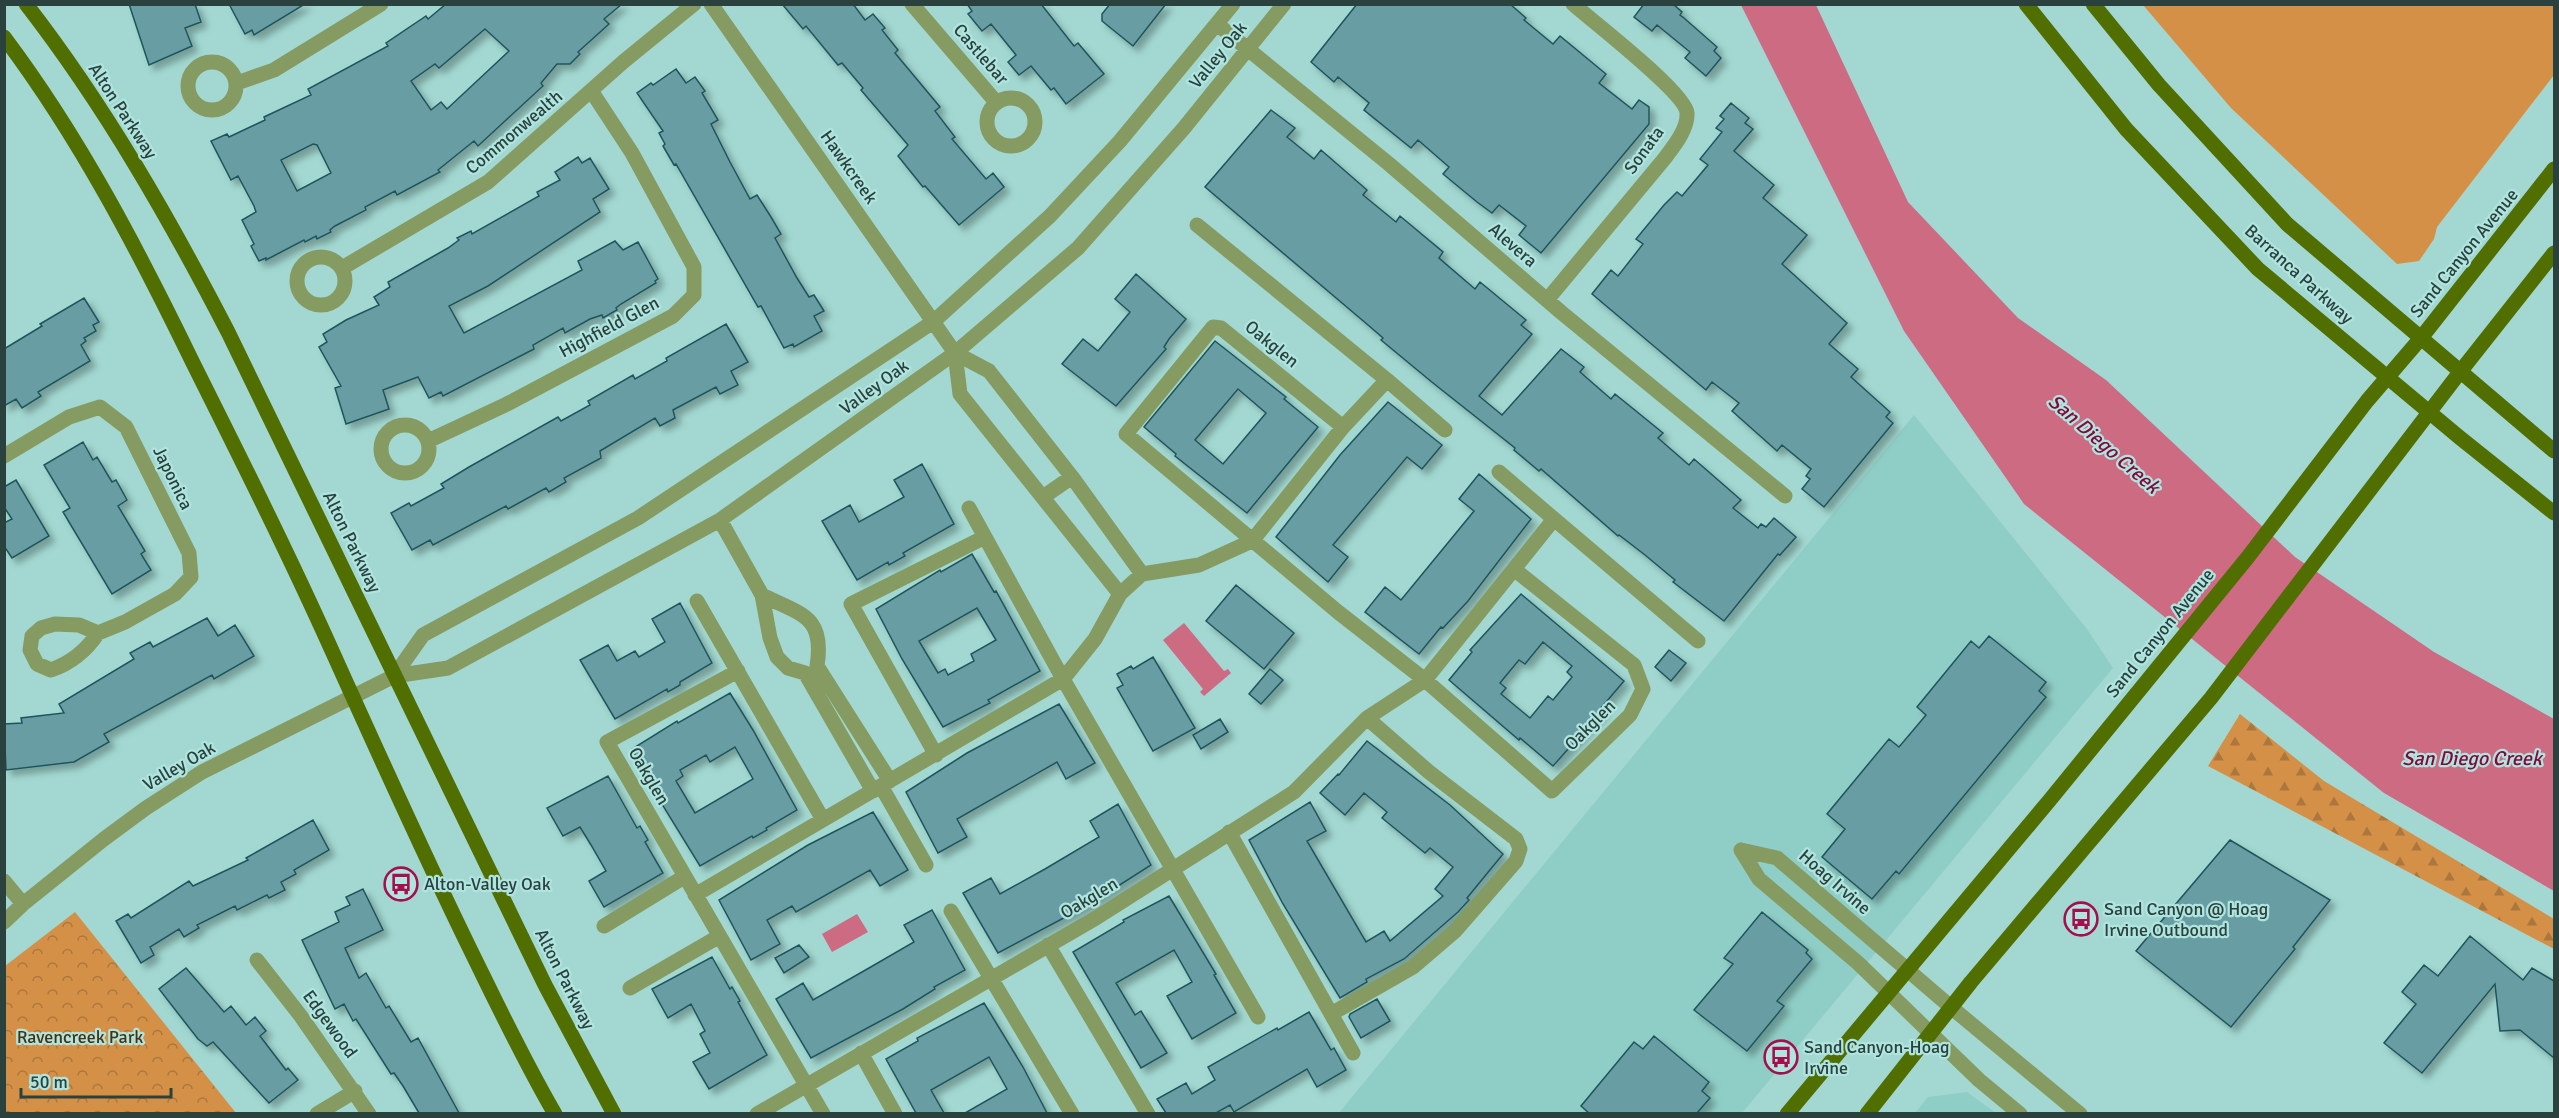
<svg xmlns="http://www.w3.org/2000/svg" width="2559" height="1118" font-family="Signika,sans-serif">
<defs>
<pattern id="forest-firs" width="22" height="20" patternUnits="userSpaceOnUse" patternTransform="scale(1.5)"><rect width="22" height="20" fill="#d49047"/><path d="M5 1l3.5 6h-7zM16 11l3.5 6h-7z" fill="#ac773d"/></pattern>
<pattern id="park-crowns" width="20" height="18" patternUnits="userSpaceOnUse" patternTransform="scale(1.5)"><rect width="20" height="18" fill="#d49047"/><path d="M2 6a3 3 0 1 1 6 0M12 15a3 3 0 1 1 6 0" fill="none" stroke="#ac773d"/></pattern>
<filter id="shadow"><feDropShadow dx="5.5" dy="5.5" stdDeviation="3" flood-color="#0004"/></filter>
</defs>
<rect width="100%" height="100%" fill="#a2d8d1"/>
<path fill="#8fcec6" d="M1914 415 2087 629 2113 668 1742 1113 1338 1114Z
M1967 1092 1996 1113H1915L1928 1097Z"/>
<path fill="#d49047" d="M2143 5H2554V75L2437 227 2434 239 2419 261 2397 264 2231 108Z"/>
<path fill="url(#forest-firs)" d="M2240 714 2324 781 2554 919V949L2208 766Z"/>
<path fill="url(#park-crowns)" d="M75 912 236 1113H5V966Z"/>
<path fill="#cd6b83" d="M1741 5H1816L1908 202 2018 318 2106 380 2295 557 2434 652 2554 719V891L2384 793 2024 504 1904 331Z
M1184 623 1224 671 1228 669 1231 673 1204 696 1200 692 1203 689 1163 640Z
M857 914 868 932 832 952 822 934Z"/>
<path fill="#689da3" stroke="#1f555b" stroke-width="1.5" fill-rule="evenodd" filter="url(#shadow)" d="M129 4H195L201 22 185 28 192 46 149 65Z
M229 4H305L254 35 252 30 245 34Z
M446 4H622L604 19 609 24 578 52 580 54 570 64H557L541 83 543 86 478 146 474 141 438 170 440 172 397 195 395 191 365 207 366 210 335 226 330 230 331 232 317 239 316 236 305 242 304 240 266 260V258L259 261 251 246 254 244 242 220 256 212 254 206 238 176 231 180 211 141 227 134 229 137 265 120 264 117 311 95 308 89 388 46 386 43 426 16 428 19ZM485 29 509 51 447 109 441 102 431 110 411 81 435 64 439 68ZM313 144 317 145 331 173 297 191 281 160Z
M782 4H853L865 20 873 14 885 28 882 30 898 50 895 53 940 107 935 111 955 137 952 139 986 179 993 173 1004 187 959 225 925 186 923 187 898 156 908 145 861 90 863 88 842 63 838 65 806 26 803 29Z
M967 4H1041L1074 46 1078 43 1104 74 1066 104 1054 88 1051 90 1031 66 1019 75 1008 62 1016 55 991 24 982 31 968 14 972 11Z
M1110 4H1166L1133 46 1102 21V14Z
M1357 4H1510L1526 18 1524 20 1553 44 1560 36 1606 74 1599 83 1632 109 1639 100 1649 107V124L1541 253 1519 235 1526 226 1499 205 1492 213 1477 202 1443 174 1449 167 1418 140 1411 148 1364 110 1369 103 1338 77 1334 82 1311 62Z
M1644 4H1673L1682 12 1680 15 1684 18 1717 47 1714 51 1721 58 1706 76 1685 58 1690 52 1657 25 1652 31 1634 17Z
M676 69 686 83 695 77 705 91 702 93 718 120 711 124 730 162 750 199 757 195 771 217 781 234 775 238 797 278 809 297 814 295 824 311 814 316 822 331 794 347 793 344 784 348 761 306 758 307 676 164 674 165 663 146 665 144 659 133 663 131 637 93 651 83 653 85Z
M1731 103 1749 118 1745 123 1753 129 1734 151 1774 185 1763 198 1807 235 1782 264 1847 323 1829 344 1858 369 1851 377 1890 412 1886 417 1893 423 1824 507 1802 489 1810 479 1806 476 1811 469 1782 445 1777 451 1732 411 1739 403 1712 382 1706 390 1592 294 1611 270 1618 276 1643 244 1636 239 1664 205 1677 192 1682 196 1708 165 1700 159 1722 132 1716 128 1724 119 1720 116Z
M1271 110 1295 128 1287 137 1314 159 1321 150 1367 190 1363 195 1396 222 1400 216 1443 252 1439 258 1475 289 1480 282 1526 320 1521 325 1532 334 1479 396 1502 415 1561 349 1584 367 1580 372 1611 399 1615 394 1663 433 1658 438 1689 465 1694 459 1741 500 1733 508 1758 528 1761 524 1766 527 1774 518 1796 537 1780 555 1778 554 1724 621 1673 582 1675 580 1645 555 1619 535 1618 536 1541 469 1539 471 1514 450 1515 448 1433 383 1381 340 1383 338 1368 325 1205 187Z
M578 157 582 163 590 158 609 189 593 199 600 212 488 286 449 306 464 333 582 270 578 261 615 241 623 250 638 242 658 279 655 281 656 283 621 304 616 308 617 310 603 318 602 315 590 319 565 333 563 328 533 345 534 349 443 396 441 392 429 398 418 377 383 390 389 409 346 424 335 388 341 386 319 347 327 342 323 334 346 320 379 305 374 297 390 287 388 282 448 248 459 240 457 238 471 231 472 234 539 196 537 192 560 180 555 172Z
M1136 274 1186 319 1169 339 1164 347 1166 349 1116 406 1062 364 1083 339 1098 351 1130 312 1115 299Z
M84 298 99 322 93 325 96 331 84 338 86 341 81 345 90 361 38 392 41 396 22 408 16 399 4 406V349L42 326 40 324Z
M726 324 748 362 731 371 738 385 720 394 716 387 673 410 675 418 660 426 655 418 600 451 601 458 564 478 566 482 549 492 546 488 508 509 506 506 433 545 430 540 412 550 391 513 409 503 411 506 444 488 441 484 469 467 558 417 561 421 590 405 588 401 633 375 635 379 667 361 666 358Z
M1215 341 1286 397 1284 399 1318 427 1247 513 1175 456 1176 454 1144 427ZM1238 389 1266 413 1223 464 1195 440Z
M1388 402 1442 445 1422 469 1407 457 1333 545 1348 557 1328 582 1276 537 1340 455Z
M83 442 93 460 97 457 112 482 116 480 127 500 118 506 145 551 141 554 151 570 112 594 63 512 70 508 44 465Z
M922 464 954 524 903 553 905 556 889 565 888 562 857 580 822 521 850 505 859 522 904 497 894 480Z
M1479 474 1531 519 1468 601 1443 628 1441 627 1419 654 1365 612 1385 587 1401 600 1474 511 1459 499Z
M16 480 49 536 12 558 4 546V523L12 519 4 507V487Z
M972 554 994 592 996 591 1040 671 988 700 990 703 943 727 902 659 876 609 940 570 941 572ZM977 608 996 640 971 654 974 661 948 675 945 669 938 673 919 641Z
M1236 585 1294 633 1264 669 1206 621Z
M1521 594 1624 681 1601 708 1603 710 1553 766 1520 738 1519 740 1449 680 1472 652 1470 650ZM1543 642 1572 666 1567 672 1572 677 1553 700 1548 696 1530 718 1501 694 1506 688 1500 683 1519 660 1525 664Z
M680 603 712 663 680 682V685L668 692 667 689 615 719 580 660 608 645 617 661 635 651 639 657 665 642 652 619Z
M207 618 218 636 235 625 254 656 214 679 212 675 104 734 109 742 74 762 6 770 4 724 22 723 21 718 64 713 59 704 134 659 130 653 150 642 153 647Z
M1989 636 2046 682 2039 691 2046 697 1899 874 1896 871 1872 899 1822 857 1845 829 1827 814 1889 739 1899 747 1926 715 1917 707 1971 641 1979 648Z
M1669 650 1686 663 1671 681 1655 667Z
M1153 657 1195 728 1153 751 1117 688 1123 685 1117 674 1131 666 1133 669Z
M1270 669 1283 680 1261 704 1249 694Z
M730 693 753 730 797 810 766 828 767 830 753 838 752 836 700 866 660 801 632 749 677 721 678 723ZM735 747 753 779 695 813 676 781 683 776 680 770 706 755 710 762Z
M1059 704 1095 763 1066 779 1057 762 957 819 967 837 938 853 906 792 967 753Z
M1220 719 1228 732 1201 749 1193 735Z
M1367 741 1450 805 1503 854 1467 898 1469 900 1458 912 1404 959 1366 979 1367 982 1340 998 1283 904 1249 840 1310 802 1326 831 1307 841 1366 942 1384 931 1390 941 1443 896 1435 889 1453 867 1430 848 1425 853 1382 818 1387 812 1364 793 1345 815 1320 793 1338 774 1339 775Z
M608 776 637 828 640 826 648 840 645 842 663 873 604 907 589 881 606 871 591 845 580 827 563 836 547 808Z
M1118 804 1151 865 1090 904 998 953 963 893 991 878 1000 894 1045 869 1099 837 1090 821Z
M873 812 908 870 880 886 870 870 796 912 792 906 767 920 780 944 751 960 719 900 808 845Z
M313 820 329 850 294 870 296 874 281 882 285 890 269 898 267 895 237 910 235 906 197 925 199 928 184 937 179 929 150 947 154 955 141 963 116 921 128 914 131 918 189 881 193 886 248 860 246 858Z
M2230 840 2330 900 2293 947 2295 949 2231 1027 2136 951Z
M363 889 383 930 345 948 359 978 366 973 386 1008 389 1006 411 1042 418 1038 459 1113H419L403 1086 394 1073 391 1074 356 1019 353 1021 344 1004 335 1009 302 940 339 922 335 912 350 905 346 897Z
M1169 896 1216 974 1214 975 1236 1013 1192 1039 1167 996 1192 982 1174 950 1116 983 1135 1015 1141 1011 1167 1053 1141 1068 1073 952 1124 922 1123 920Z
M932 910 965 970 934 987 935 989 903 1009 811 1058 776 999 803 983 813 1000 869 968 914 942 904 925Z
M1762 912 1808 950 1806 953 1812 959 1777 1001 1784 1006 1747 1051 1694 1010 1733 964 1724 958Z
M2470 936 2523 980 2532 968 2554 981V1058L2520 1030 2500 1031 2495 984 2422 1073 2384 1043 2416 1004 2402 992 2424 965 2438 976Z
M799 945 809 957 784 973 775 958Z
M712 957 730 989 732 987 740 1001 738 1002 767 1055 709 1089 693 1062 710 1053 700 1034 705 1031 691 1004 668 1018 652 989Z
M186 968 224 1012 231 1006 246 1025 255 1017 266 1031 260 1036 286 1070 288 1068 298 1080 269 1103 213 1042 207 1046 198 1039 159 989Z
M1377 999 1390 1021 1361 1038 1349 1017 1350 1014Z
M984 1003 1023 1067 1047 1113H965L1007 1089 989 1057 931 1090 944 1113H916L886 1059 918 1041 917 1038Z
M1309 1012 1331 1050 1334 1048 1346 1070 1317 1087 1307 1069 1234 1112 1230 1105 1216 1113H1166L1157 1099 1186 1083 1192 1094 1215 1080 1208 1067 1277 1028 1278 1030Z
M1654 1036 1709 1082 1702 1091 1710 1098 1697 1113H1589L1581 1106 1634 1042 1643 1049Z"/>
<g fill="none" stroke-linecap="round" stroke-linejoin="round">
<path stroke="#859b62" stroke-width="15" d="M711 4 955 353 960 394 1120 594
M912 4 996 102
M1217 24 1389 164 1562 313 1785 496
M188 86a24 24 0 1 1 48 0a24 24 0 1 1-48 0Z
M237 83 274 70 381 4
M987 122a24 24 0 1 1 48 0a24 24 0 1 1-48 0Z
M297 281a24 24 0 1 1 48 0a24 24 0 1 1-48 0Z
M342 268 488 182 623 62 694 4
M1547 300 1665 158C1674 146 1688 129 1687 113 1686 93 1592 21 1573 4
M955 353 989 371 1072 477 1142 574
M1387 380 1445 430
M381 449a24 24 0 1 1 48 0a24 24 0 1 1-48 0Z
M1343 427 1221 328 1213 327 1126 434 1338 612 1425 680 1552 791 1630 715 1643 689 1634 665 1515 570
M428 441 507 404 673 316 694 295V267L632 153 592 92
M4 456 69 417 100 407 126 427 189 553 191 577 175 594 125 622 98 633
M1499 472 1554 519
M1043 497 1072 477
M969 508 1063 679 1258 1017
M720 520 762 595 770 638 777 657 788 668 805 673 873 791
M762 595C801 615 825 615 817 666L890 781
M697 601 822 818
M55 624 79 625 98 633C86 651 71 663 51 670L37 664 30 650 32 636 41 628Z
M738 671 607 742 823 1114
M394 676 423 635 638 518 933 322 1050 216 1120 141 1233 4
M936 755 851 604 985 537
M881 786 926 865
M1229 832 1353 1053
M1741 850 1777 858 1952 1008 2080 1114
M1741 850 1759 879 1858 963 1979 1080 2020 1114
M4 881 23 904
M695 895 1063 679 1095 639 1120 594 1142 574 1199 565 1252 541 1343 427 1387 380 1197 225
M951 911 1072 1114
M4 922 23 904 104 839 146 808 202 772 394 676 448 668 720 520 955 353 1078 248 1184 128 1284 4
M604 926 684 877
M1048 945 1148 1114
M257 960 300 1015 369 1114
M630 988 718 937
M1331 1014 1413 967 1455 931 1516 861 1520 849 1516 839 1429 772 1367 718
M861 1053 895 1114
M317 1114 355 1091
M757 1114 1096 918 1294 792 1367 718 1425 680 1554 519 1698 641"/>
<path stroke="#516e00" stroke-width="15" d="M26 4C105 106 169 218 228 332L545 985 614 1114
M2026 4 2126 129 2258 269 2459 437 2554 513
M2093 4 2159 85 2287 224 2554 451
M4 37C80 138 138 250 193 363 241 459 289 555 333 653 378 753 423 853 471 951 498 1006 524 1061 555 1114
M1787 1114 2049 801 2248 557 2367 401 2421 338 2554 169
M1867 1114 1971 982 2211 698 2460 372 2554 253"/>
</g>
<defs>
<symbol id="bus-ring" viewBox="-11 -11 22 22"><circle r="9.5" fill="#afe5de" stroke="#a5104c" stroke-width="1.5"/><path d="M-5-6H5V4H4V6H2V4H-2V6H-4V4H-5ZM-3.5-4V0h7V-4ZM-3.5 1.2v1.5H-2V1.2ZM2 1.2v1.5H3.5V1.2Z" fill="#a5104c"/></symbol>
</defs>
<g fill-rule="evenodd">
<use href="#bus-ring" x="382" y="865" width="38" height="38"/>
<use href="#bus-ring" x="2062" y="900" width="38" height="38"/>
<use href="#bus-ring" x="1762" y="1038" width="38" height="38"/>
</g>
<g text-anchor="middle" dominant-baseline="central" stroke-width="4.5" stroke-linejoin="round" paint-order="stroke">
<g font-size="18" fill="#2b413e" stroke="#afe5de">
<text transform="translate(981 54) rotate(49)">Castlebar</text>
<text transform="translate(1218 55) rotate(-51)">Valley Oak</text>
<text transform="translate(123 111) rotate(57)">Alton Parkway</text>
<text transform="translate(514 132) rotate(-40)">Commonwealth</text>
<text transform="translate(1644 150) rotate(-54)">Sonata</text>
<text transform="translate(849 167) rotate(55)">Hawkcreek</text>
<text transform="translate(1513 245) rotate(41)">Alevera</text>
<text transform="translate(2464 253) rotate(-51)">Sand Canyon Avenue</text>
<text transform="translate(2299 274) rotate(42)">Barranca Parkway</text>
<text transform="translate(609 327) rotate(-28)">Highfield Glen</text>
<text transform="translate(1272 344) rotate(39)">Oakglen</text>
<text transform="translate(874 387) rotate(-36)">Valley Oak</text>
<text transform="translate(173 478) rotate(64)">Japonica</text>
<text transform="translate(352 542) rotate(64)">Alton Parkway</text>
<text transform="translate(2160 633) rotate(-51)">Sand Canyon Avenue</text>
<text transform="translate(1590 725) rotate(-45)">Oakglen</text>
<text transform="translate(179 766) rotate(-30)">Valley Oak</text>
<text transform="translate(649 776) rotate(60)">Oakglen</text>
<text transform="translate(1835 882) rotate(41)">Hoag Irvine</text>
<text transform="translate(1089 898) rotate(-31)">Oakglen</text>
<text transform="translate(565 979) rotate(63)">Alton Parkway</text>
<text transform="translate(330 1024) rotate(54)">Edgewood</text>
</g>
<g font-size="18" fill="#2b413e" stroke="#afe5de" text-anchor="start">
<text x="424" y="884">Alton-Valley Oak</text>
<text x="2104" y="909">Sand Canyon @ Hoag<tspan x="2104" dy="21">Irvine Outbound</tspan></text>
<text x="1804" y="1047">Sand Canyon-Hoag<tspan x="1804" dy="21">Irvine</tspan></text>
</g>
<g font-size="18" fill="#4b2f0e" stroke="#afe5de">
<text x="80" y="1037">Ravencreek Park</text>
</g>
<g font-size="20" font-style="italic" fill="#85083b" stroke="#afe5de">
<text transform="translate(2104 444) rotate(41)">San Diego Creek</text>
<text x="2472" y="758">San Diego Creek</text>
</g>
</g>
<rect width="2559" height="1118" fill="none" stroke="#2b413e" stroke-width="12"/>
<path d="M21 1088v9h150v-9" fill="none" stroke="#2b413e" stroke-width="3"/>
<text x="30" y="1088" font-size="18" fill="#2b413e" stroke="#afe5de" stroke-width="4.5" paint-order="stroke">50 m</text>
</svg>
